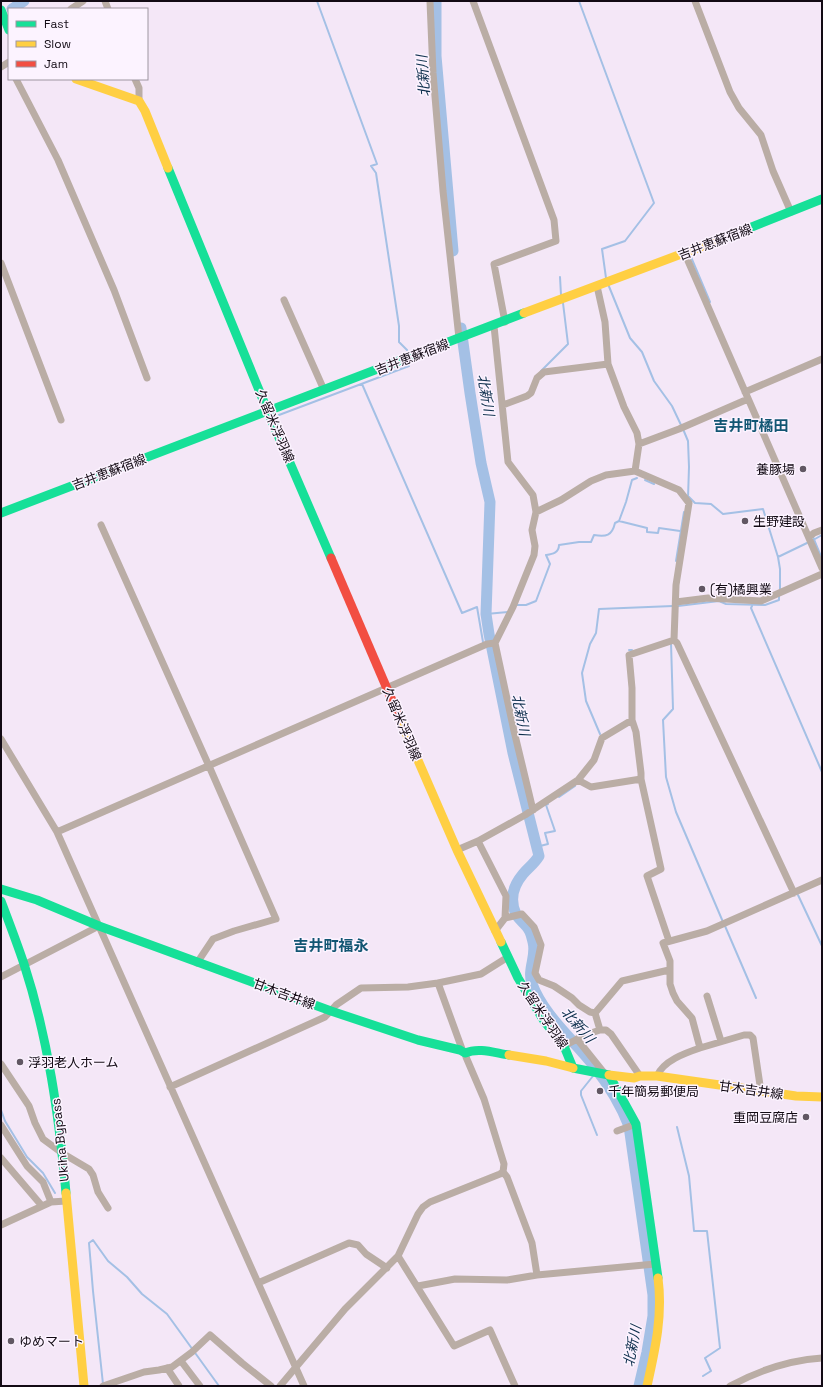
<svg xmlns="http://www.w3.org/2000/svg" width="823" height="1387" font-family="'Space Grotesk','Noto Sans JP',sans-serif">
<rect width="100%" height="100%" fill="#f4e7f7"/>
<g fill="none" stroke-linecap="round" stroke-linejoin="round">
<path stroke="#a4c0e5" stroke-width="2" d="M317 1 377 164 371 166 376 173 399 326V342L407 350
M579 1 654 203 625 241 602 249 606 278
M691 257 710 302
M560 277 561 295
M608 284 630 338 642 352 654 381 672 406 681 425
M541 371 568 344 563 303
M362 384 462 613 477 607 483 642
M279 415 409 366
M683 429 688 441 689 467 688 498
M645 480 654 484
M688 496 695 503 711 504 723 514 763 509 778 557 780 569V591
M619 521 626 502 632 480 637 478
M813 537 822 559
M815 539 822 535
M778 557 807 543
M676 561 684 512
M516 605H526L536 601 550 564 546 555C552 554 559 553 559 545L579 542H591L594 535C606 537 612 536 615 523L619 521 647 528V532L658 533 659 528 680 531
M678 606 719 601 726 604 765 605 779 600V595
M752 606 751 608 822 772
M486 614 508 612
M489 640H490
M671 643 673 709 663 720 666 777 676 812 723 922
M629 650H632
M600 734 586 701 582 673 590 644 596 633 599 609 673 606
M559 797 575 786
M536 847 548 844 545 833 555 831 546 805 548 804
M798 895 822 946
M725 926 756 998
M593 1076 581 1091V1095L597 1135
M1 1110 5 1121 27 1157 43 1173 55 1193
M677 1127 689 1176 694 1231H707L720 1348 705 1358 711 1371 703 1376
M103 1384 93 1291 89 1243 93 1240 108 1261 127 1277 142 1294 167 1314 219 1386"/>
<path stroke="#a4c0e5" stroke-width="11" d="M436 1V56L453 251
M12 9 24 1
M461 328 470 393 481 463 490 502 486 614 489 634 513 753 539 856C534 864 528 868 523 874 513 886 509 899 516 914 519 920 526 924 529 930 531 933 532 938 533 942 537 956 527 969 532 984 544 1016 573 1039 594 1066 608 1084 621 1105 629 1126L653 1295V1316L647 1352 639 1386"/>
<path stroke="#baada5" stroke-width="7" d="M105 1 108 9
M430 1 433 73 443 191 459 338
M473 1 554 220 556 241 494 264 505 322
M695 1 730 92 739 108 761 135 773 171 791 212
M71 9 83 1
M1 67 9 62
M16 79 58 160 114 290 147 378
M135 79 139 88V101
M685 254 822 568
M1 263 61 420
M597 286 605 322 608 364 624 407 637 433 639 444 635 471
M284 300 324 390
M494 326 508 462 533 495 536 512 532 530 535 546 534 555 513 607 495 643
M745 392 822 359
M503 405 527 396 531 393 537 378 544 372 608 364
M639 444 679 429 748 399
M536 512 561 500 591 481 606 475 635 471 679 490 689 503 676 585 674 640 677 643 794 893
M101 525 209 766 276 919 234 931 213 939 197 963
M809 537 814 533 822 530
M676 602 708 598 761 601 822 574
M495 643 514 731 533 810
M1 739 57 832 304 1386
M641 779 661 869 647 876 669 941
M578 780 591 787 641 779V773L636 732 632 720
M57 832 487 644 495 643
M478 841 506 896 505 918
M457 850 478 841 525 815 578 780 594 760 602 738 632 720V688L629 655 674 640
M495 931 505 918 522 914 534 927 541 945 535 973 539 980 554 986 572 998 579 1005 590 1012 595 1013
M1 977 99 926
M438 983 481 974 508 957
M707 996 721 1041
M595 1013 622 981 669 970
M595 1013 600 1030H606L611 1034 640 1076
M577 1039 605 1074
M564 1046 585 1035 600 1030
M700 1048 744 1035H750L753 1038 761 1092
M1 1064 29 1106 35 1123 43 1139 62 1153 89 1169 93 1175 98 1192 108 1208
M657 1076C663 1061 685 1053 700 1048L692 1018 677 1001 673 993 670 984V961L663 943 707 931 822 880
M170 1087 325 1017 336 1005 361 988 408 987 438 983 462 1049 465 1053 466 1057 484 1099 504 1164 503 1172 500 1174 430 1202 423 1207 418 1214 398 1256 345 1309 280 1386
M1 1125 27 1166 43 1182 51 1202
M617 1131 636 1124
M1 1158 42 1206
M1 1225 51 1202 66 1201
M398 1256 454 1346 490 1330 515 1386
M537 1275 655 1264
M258 1283 349 1243 358 1245 366 1254 387 1268
M418 1286 455 1279 507 1280 537 1275 532 1243 507 1177 503 1172
M181 1361 200 1386
M167 1368 179 1386
M103 1386 144 1372 159 1370 172 1367 192 1352 210 1335 242 1363 271 1386
M730 1386C758 1371 790 1360 822 1358"/>
<path stroke="#16e098" stroke-width="9" d="M1 10 9 30
M168 168 268 412 331 558
M724 238 822 199
M1 513 524 313
M1 889 37 900 99 926 331 1011 418 1040 460 1050 465 1053C479 1047 495 1053 509 1055
M1 901C9 922 17 943 24 964 48 1038 59 1116 66 1193
M501 942 518 978 544 1021 564 1046 573 1068 609 1075 636 1124 658 1278"/>
<path stroke="#ffcf43" stroke-width="9" d="M76 79 139 101 145 111 168 168
M524 313 724 238
M400 719 457 850 501 942
M509 1055 546 1061 573 1068
M609 1075 634 1078 640 1076H657L796 1096 822 1097
M66 1193 84 1386
M647 1386C655 1350 663 1316 658 1278"/>
<path stroke="#f24e42" stroke-width="9" d="M331 558 400 719"/>
</g>
<g fill="#615763" stroke="#fcf3ff" stroke-width="1.5">
<circle cx="803" cy="469" r="4"/>
<circle cx="745" cy="521" r="4"/>
<circle cx="702" cy="589" r="4"/>
<circle cx="20" cy="1062" r="4"/>
<circle cx="600" cy="1091" r="4"/>
<circle cx="806" cy="1117" r="4"/>
<circle cx="11" cy="1341" r="4"/>
</g>
<g text-anchor="middle" dominant-baseline="central" stroke-width="3" stroke-linejoin="round" paint-order="stroke">
<g font-size="13" fill="#120a14" stroke="#fcf3ff">
<text transform="translate(715 242) rotate(-21)">吉井恵蘇宿線</text>
<text transform="translate(412 357) rotate(-21)">吉井恵蘇宿線</text>
<text transform="translate(275 426) rotate(67)">久留米浮羽線</text>
<text transform="translate(109 472) rotate(-21)">吉井恵蘇宿線</text>
<text transform="translate(402 724) rotate(67)">久留米浮羽線</text>
<text transform="translate(284 994) rotate(20)">甘木吉井線</text>
<text transform="translate(543 1015) rotate(56)">久留米浮羽線</text>
<text transform="translate(751 1090) rotate(8)">甘木吉井線</text>
<text transform="translate(60 1140) rotate(-96)">Ukiha Bypass</text>
</g>
<g font-size="13" fill="#120a14" stroke="#fcf3ff" text-anchor="start">
<text x="795" y="469" text-anchor="end">養豚場</text>
<text x="753" y="521">生野建設</text>
<text x="710" y="589">(有)橘興業</text>
<text x="28" y="1062">浮羽老人ホーム</text>
<text x="608" y="1091">千年簡易郵便局</text>
<text x="798" y="1117" text-anchor="end">重岡豆腐店</text>
<text x="19" y="1341">ゆめマート</text>
</g>
<g font-size="14" font-style="italic" fill="#0f304e" stroke="#fcf3ff">
<text transform="translate(423 76) rotate(-94)">北新川</text>
<text transform="translate(486 395) rotate(81)">北新川</text>
<text transform="translate(521 715) rotate(79)">北新川</text>
<text transform="translate(578 1025) rotate(49)">北新川</text>
<text transform="translate(632 1346) rotate(-79)">北新川</text>
</g>
<g font-size="15" font-weight="bold" fill="#125673" stroke="#fcf3ff">
<text x="751" y="425">吉井町橘田</text>
<text x="331" y="945">吉井町福永</text>
</g>
</g>
<rect width="823" height="1387" fill="none" stroke="#120a14" stroke-width="4"/>
<rect x="8" y="8" width="140" height="72" fill="#fcf3ff" stroke="#9e96a1"/>
<rect x="16" y="21" width="20" height="6" fill="#16e098" stroke="#9e96a1"/>
<text x="44" y="28" font-size="12" fill="#120a14">Fast</text>
<rect x="16" y="41" width="20" height="6" fill="#ffcf43" stroke="#9e96a1"/>
<text x="44" y="48" font-size="12" fill="#120a14">Slow</text>
<rect x="16" y="61" width="20" height="6" fill="#f24e42" stroke="#9e96a1"/>
<text x="44" y="68" font-size="12" fill="#120a14">Jam</text>
</svg>
